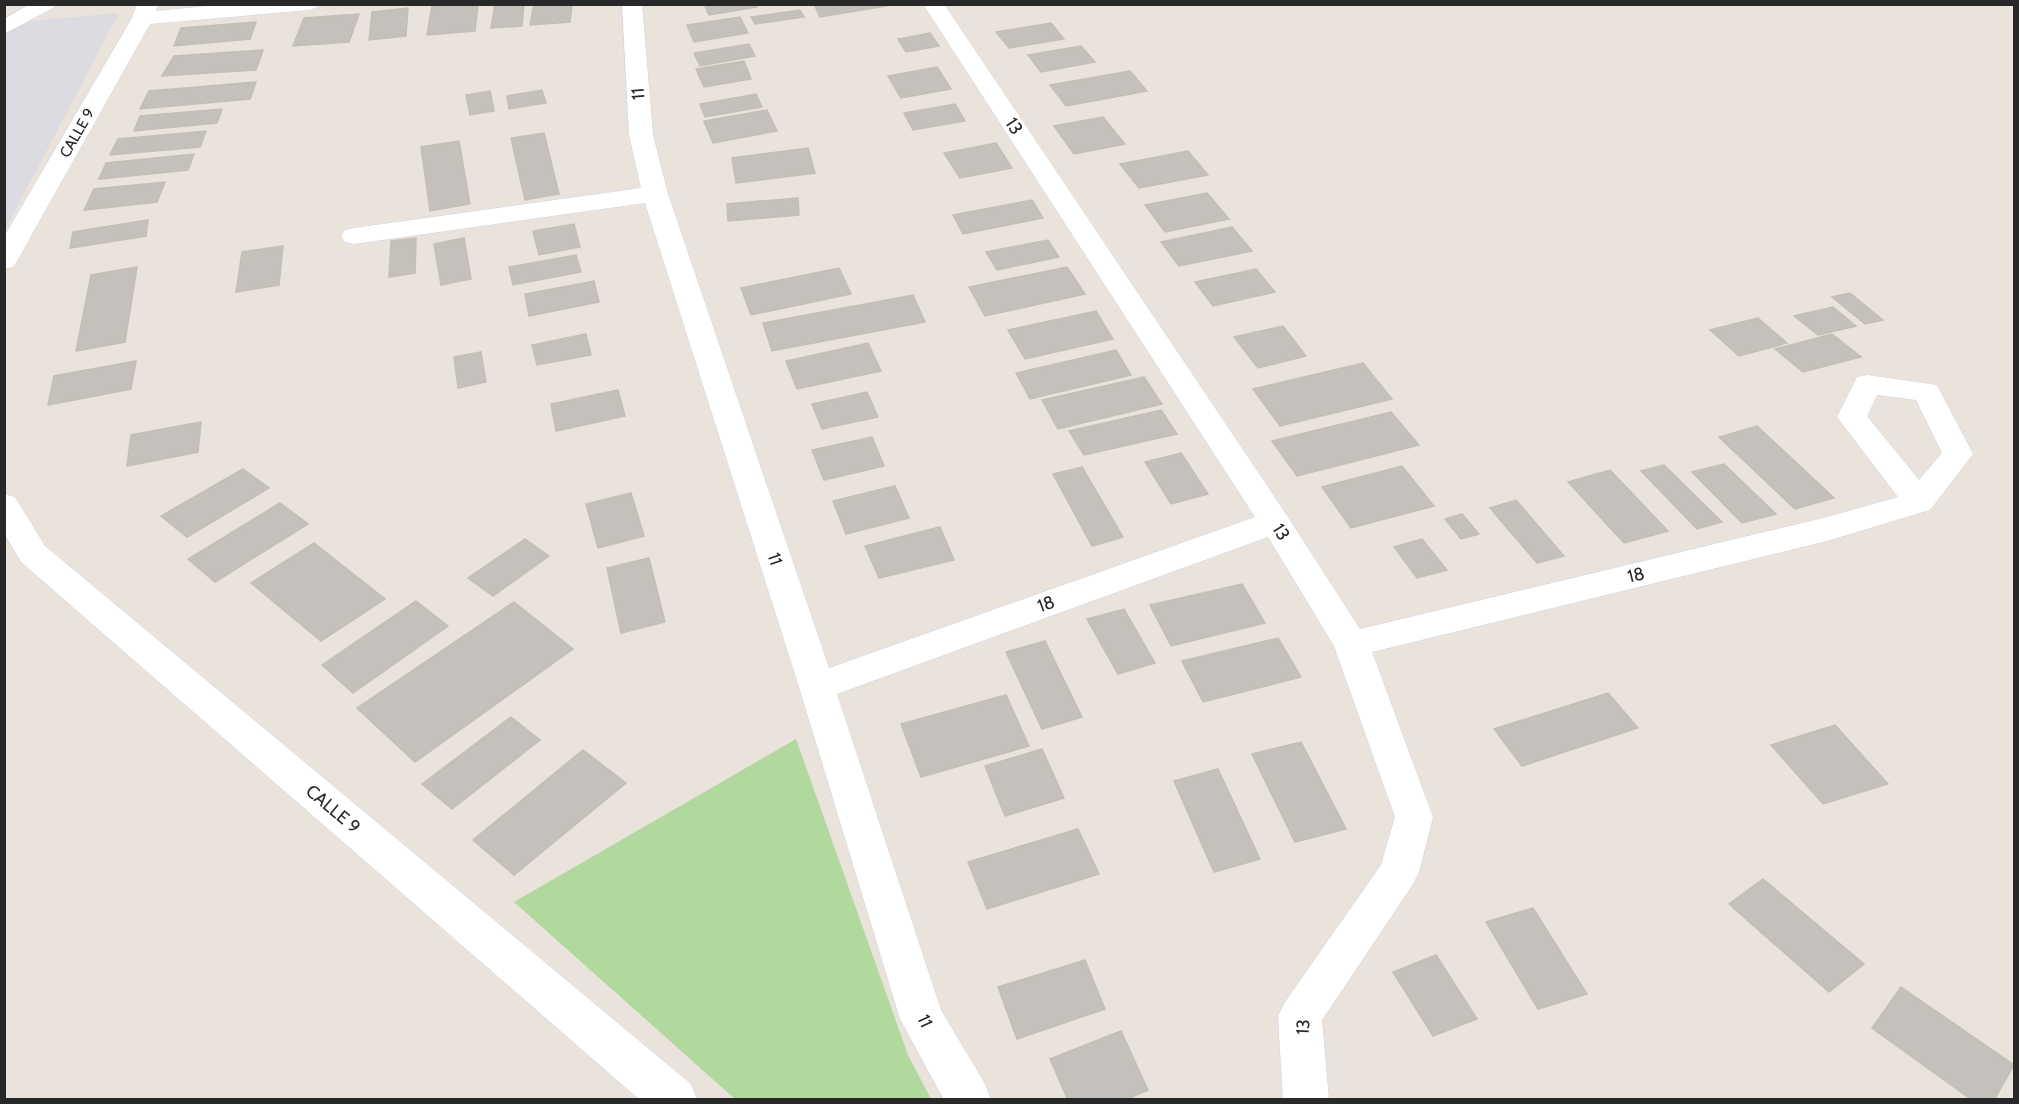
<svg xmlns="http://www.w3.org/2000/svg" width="2019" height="1104" font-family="Cabin,sans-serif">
<rect width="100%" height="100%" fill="#e9e3db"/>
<path fill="#dddbe2" d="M119 13 5 230V23Z"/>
<path fill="#b1d99e" d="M796 739 908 1055 931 1099H735L514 902Z"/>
<path fill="#c4c0bb" stroke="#c3bfb5" stroke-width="1.5" d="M478 4 475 31 427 35 432 6Z
M495 4H524L522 26 491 28Z
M534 4H572L570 22 530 25Z
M704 4H755L757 7 709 15Z
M814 4H898L820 17Z
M408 8 406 36 369 40 372 12Z
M800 10 804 17 755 24 751 17Z
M359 14 349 42 293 46 304 18Z
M740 17 748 33 694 42 687 25Z
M256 22 250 39 174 46 181 28Z
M1051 23 1064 39 1009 48 996 32Z
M930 33 939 46 906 52 898 39Z
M749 44 755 56 700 66 694 53Z
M1081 46 1095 62 1041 72 1028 55Z
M263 50 256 70 162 76 174 56Z
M744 61 751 79 704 87 696 69Z
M937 67 951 89 901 98 888 76Z
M1130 71 1147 91 1066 106 1050 85Z
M256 82 250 99 140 109 149 91Z
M542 90 546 103 509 109 507 96Z
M490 91 494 111 470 115 466 95Z
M756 94 762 107 705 117 700 104Z
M955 104 965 121 913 130 904 113Z
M222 109 217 123 134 131 140 116Z
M767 110 777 131 713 143 704 121Z
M1103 117 1125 144 1074 154 1054 126Z
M206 131 200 147 110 155 118 139Z
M544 133 559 194 525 200 511 138Z
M459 141 470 204 430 211 421 147Z
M996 143 1012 168 960 178 944 153Z
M808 148 815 173 736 183 732 158Z
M1188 151 1208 175 1139 188 1120 164Z
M194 154 188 170 99 179 106 163Z
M165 182 157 202 84 210 94 189Z
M1207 193 1229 219 1165 232 1145 205Z
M798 198 799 215 728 221 727 204Z
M1032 200 1043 218 963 234 953 215Z
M148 220 146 236 70 248 73 232Z
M574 224 580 247 539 255 533 231Z
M1232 227 1252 251 1179 266 1161 242Z
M416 238 415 273 389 277 391 241Z
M464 238 471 279 441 285 434 244Z
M1048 240 1059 257 997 270 986 252Z
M283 246 279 285 236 292 242 252Z
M576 255 581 272 513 285 509 267Z
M137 267 125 342 76 351 91 275Z
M1067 267 1085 294 985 316 969 287Z
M839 268 851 294 751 315 741 288Z
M1256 269 1275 292 1213 306 1195 282Z
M594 281 599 302 529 316 525 294Z
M1850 293 1883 320 1865 324 1832 297Z
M913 295 925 322 772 351 763 323Z
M1833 307 1856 326 1818 335 1794 316Z
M1096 311 1113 339 1025 359 1008 330Z
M1758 318 1787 343 1739 356 1710 330Z
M1283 326 1306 356 1258 368 1234 337Z
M586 334 591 355 537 365 532 345Z
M1832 334 1861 357 1803 372 1775 349Z
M868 343 881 371 797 389 786 361Z
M1116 350 1131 375 1030 399 1016 373Z
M481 352 486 382 458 388 454 357Z
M136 361 131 389 48 405 54 376Z
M1363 363 1392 399 1280 426 1253 389Z
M1144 377 1162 404 1058 429 1042 400Z
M618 390 625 416 556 431 551 404Z
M867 392 878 417 822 429 812 404Z
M1161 410 1177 434 1084 455 1069 431Z
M1391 412 1419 445 1297 476 1272 441Z
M201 422 198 452 127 466 131 435Z
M1757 426 1834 498 1795 509 1719 437Z
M872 437 884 466 824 480 812 450Z
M1181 453 1208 494 1171 504 1145 462Z
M1724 464 1776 514 1742 523 1692 472Z
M1664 465 1722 522 1697 529 1641 471Z
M1402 466 1434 506 1351 528 1322 487Z
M1082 467 1123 537 1092 546 1053 474Z
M243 469 269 488 187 537 161 516Z
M1610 470 1668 531 1624 543 1568 482Z
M895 486 909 518 846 534 833 501Z
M631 493 644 536 598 548 586 504Z
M1516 500 1564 556 1537 563 1490 508Z
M280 503 308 524 215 582 188 559Z
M1462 514 1479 534 1461 539 1445 519Z
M940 527 954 560 879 578 865 546Z
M525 539 549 556 493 596 468 578Z
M1422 539 1447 570 1417 578 1394 547Z
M314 543 385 599 321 641 251 583Z
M649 558 665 622 621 633 607 568Z
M1242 584 1265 623 1171 646 1150 605Z
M416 601 448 626 353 693 322 665Z
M514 602 573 649 415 762 357 708Z
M1124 609 1155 663 1118 674 1087 619Z
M1278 638 1301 677 1203 702 1182 661Z
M1045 641 1082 717 1042 729 1006 652Z
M1608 693 1638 728 1522 766 1494 729Z
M1006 695 1029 746 921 777 901 724Z
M511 717 540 740 452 809 422 784Z
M1835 725 1888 784 1823 804 1771 745Z
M1301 742 1346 829 1295 842 1252 754Z
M1042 749 1064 798 1005 816 985 766Z
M583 750 626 783 514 875 473 840Z
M1218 769 1260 859 1214 872 1174 781Z
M1078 829 1099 874 987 909 968 862Z
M1763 879 1864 964 1829 992 1729 904Z
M1533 908 1587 994 1538 1009 1486 922Z
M1436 955 1477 1019 1433 1036 1393 972Z
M1085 960 1105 1009 1017 1039 998 987Z
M1901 987 2014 1065 1994 1100H1972L1872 1028Z
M1121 1031 1148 1090 1125 1100H1068L1050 1059Z"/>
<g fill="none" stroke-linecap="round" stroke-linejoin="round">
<defs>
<path id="minor" d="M30 4H56L53 8 4 34V19Z
M137 4H158L156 11 228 4H319L316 8 309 10 150 24 17 261 13 267 4 269V237L132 18Z
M622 4H642L653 135 668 194 829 668 1255 517 923 4H944L1286 514 1360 629 1827 517 1898 497 1837 417 1857 377 1867 375 1937 385 1973 454 1930 510 1827 541 1372 652 1433 817 1419 872 1413 884 1322 1020 1329 1100H1283L1278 1016 1285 1002 1381 865 1395 817 1334 646 1268 537 837 694 941 1010 985 1084 991 1100H944L900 1019 799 687 645 203 354 244 345 242 341 236 345 230 354 228 641 188 629 135ZM1877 395 1916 400 1942 453 1919 480 1867 416Z
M4 494 15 497 45 546 691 1084 697 1100H640L21 562 4 533Z"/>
</defs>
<use href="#minor" stroke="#d1d3df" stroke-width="1"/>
<use href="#minor" fill="#fff" fill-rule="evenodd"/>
</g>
<g text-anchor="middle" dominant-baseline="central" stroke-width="6" stroke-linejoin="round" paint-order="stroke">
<g font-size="15" fill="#282828" stroke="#fff">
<text transform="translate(77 133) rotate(-60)">CALLE 9</text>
</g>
<g font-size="18" fill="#282828" stroke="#fff">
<text transform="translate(638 94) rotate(-94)">11</text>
<text transform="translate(1014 126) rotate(57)">13</text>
<text transform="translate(1281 532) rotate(58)">13</text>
<text transform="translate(775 559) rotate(72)">11</text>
<text transform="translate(1636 575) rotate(-14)">18</text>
<text transform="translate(1046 604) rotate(-20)">18</text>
<text transform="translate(333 809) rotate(40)">CALLE 9</text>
<text transform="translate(925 1021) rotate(65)">11</text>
<text transform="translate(1303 1027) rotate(-87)">13</text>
</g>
</g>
<rect width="2019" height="1104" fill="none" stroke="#282828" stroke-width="12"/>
</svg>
